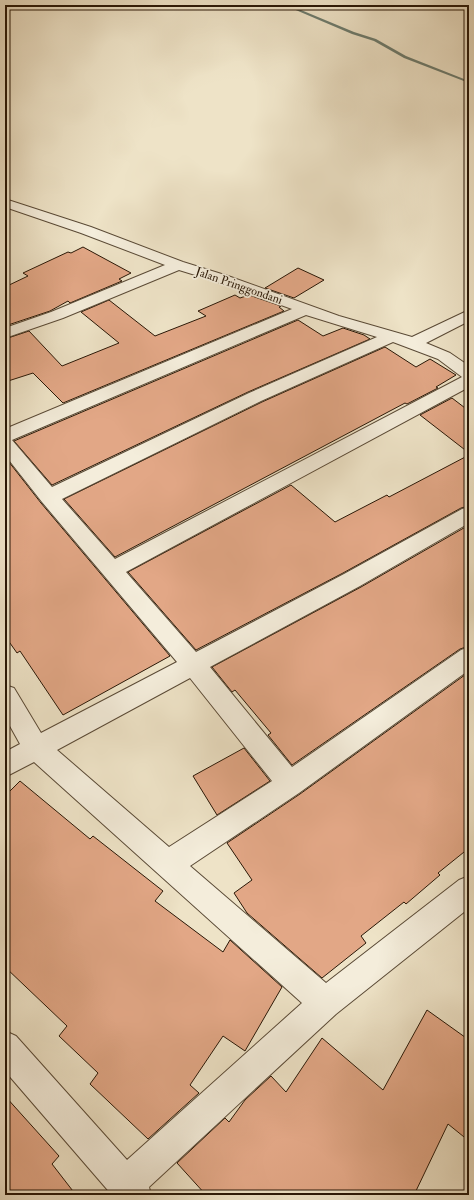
<svg xmlns="http://www.w3.org/2000/svg" width="474" height="1200" font-family="'IM FELL Double Pica',serif">
<rect width="100%" height="100%" fill="#eee3c7"/>
<filter id="stains"><feTurbulence type="fractalNoise" baseFrequency=".005" numOctaves="4"/><feColorMatrix values="0 0 0 0 .2 0 0 0 0 .09 0 0 0 0 .02 0 0 0 .5 -.17"/></filter>
<radialGradient id="worn" r=".72"><stop offset=".6" stop-color="#630" stop-opacity="0"/><stop offset="1" stop-color="#630" stop-opacity=".3"/></radialGradient>
<g fill="none" stroke-linecap="round" stroke-linejoin="round">
<path fill="#6d7b6d" fill-rule="evenodd" d="M284 5H289L354 32 376 39 406 56 469 81V83L404 58 374 41 352 34Z"/>
</g>
<path fill="#e2a786" stroke="#291706" d="M83 247 131 273 119 279 122 281 70 303 68 301 50 311 5 326V287L28 276 23 273 68 252 71 253Z
M298 268 324 280 294 298 265 288Z
M235 295 240 298 249 295 281 306 279 307 284 311 63 403 33 373 5 382V339L29 331 62 366 119 343 81 312 109 300 155 336 206 316 198 311Z
M298 320 323 336 343 328 364 335 370 339 248 392 52 485 14 441Z
M385 347 416 367 430 359 456 375 436 387 438 388 407 404 405 403 115 557 64 499 262 402Z
M452 398 469 411V453L420 415Z
M469 455V506L461 508 343 573 196 650 128 572 291 485 335 522 387 495 389 497Z
M5 457 41 503 170 656 63 715 20 651 17 653 5 636Z
M469 525V646L460 649 292 765 268 735 271 733 235 690 232 692 212 667 361 587Z
M469 672V848L438 873 440 875 406 904 404 902 361 936 366 943 322 978 247 913 234 893 252 880 227 843 300 794Z
M244 748 270 781 217 815 193 776Z
M20 781 90 839 93 836 163 891 155 901 223 952 230 940 282 987 245 1051 223 1036 190 1085 199 1093 148 1139 90 1084 98 1073 59 1036 67 1026 5 967V796Z
M427 1010 469 1040V1141L448 1124 414 1195H206L177 1163 225 1118 229 1122 245 1100 271 1076 286 1092 322 1038 383 1090Z
M5 1096 59 1156 52 1164 76 1195H5Z"/>
<g fill="none" stroke-linecap="round" stroke-linejoin="round">
<defs>
<path id="minor" d="M5 199 91 227 183 262 228 276 339 316 412 337 469 310V321L426 343 450 353 469 366V387L126 572 196 652 344 574 462 509 469 507V523L360 586 210 667 292 767 461 650 469 647V670L299 793 190 866 326 983 459 880 469 876V908L336 1014 149 1187 151 1195H112L5 1071V1031L16 1036 127 1160 302 1003 34 762 5 777V752L20 744 5 717V685L14 688 41 733 177 662 42 502 5 455V429L292 309 218 282 179 270 63 318 5 338V328L51 312 165 265 81 233 5 207ZM306 315 377 337 249 393 52 487 12 440ZM393 342 438 359 462 377 115 559 62 499 261 401ZM190 678 272 781 169 847 57 750Z"/>
</defs>
<use href="#minor" stroke="#5a4a36" stroke-width="2"/>
<use href="#minor" fill="#f4eddb" fill-rule="evenodd"/>
</g>
<g text-anchor="middle" dominant-baseline="central" stroke-width="3.5" stroke-linejoin="round" paint-order="stroke">
<g font-size="12" fill="#291706" stroke="#f4eddb">
<text transform="translate(239 286) rotate(19)">Jalan Pringgondani</text>
</g>
</g>
<rect width="474" height="1200" fill="none" stroke="#eee3c7" stroke-width="20"/>
<rect x="6" y="6" width="462" height="1188" fill="none" stroke="#291706" stroke-width="2"/>
<rect x="10" y="10" width="454" height="1180" fill="none" stroke="#291706"/>
<rect width="100%" height="100%" filter="url(#stains)"/>
<rect width="100%" height="100%" fill="url(#worn)"/>
</svg>
